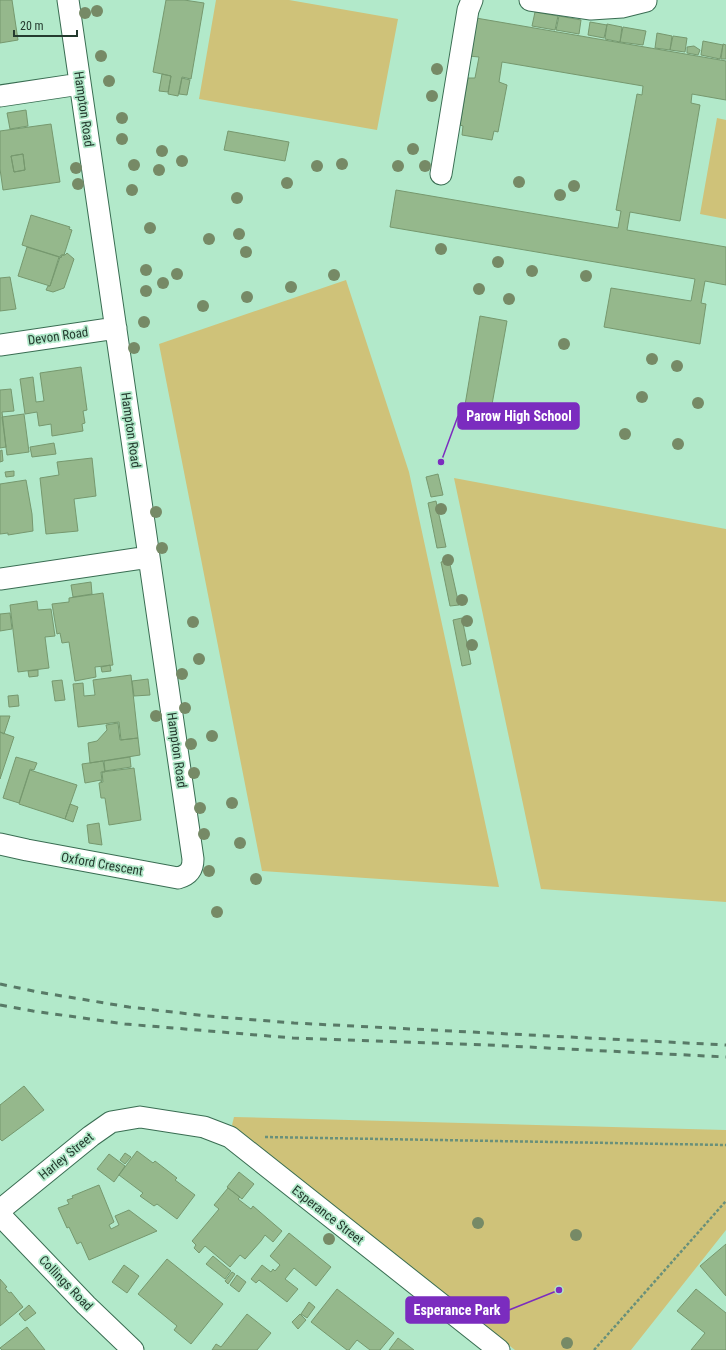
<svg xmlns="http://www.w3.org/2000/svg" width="726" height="1350" font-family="'Roboto Condensed',sans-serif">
<rect width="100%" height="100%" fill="#b2e9ca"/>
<path fill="#cfc279" d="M216 0H289L398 19 377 130 199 99Z
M717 118 726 120V219L700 214Z
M346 280 409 472 499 887 262 871 159 344Z
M454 478 726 529V902L541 889Z
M234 1117 726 1130V1230L631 1350H515L232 1125Z"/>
<path fill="#95b88c" stroke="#76986e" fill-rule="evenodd" d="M0 0H12L18 40 0 43Z
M166 0H184L204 3 191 79 182 77 178 96 168 94 171 76 153 72Z
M535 12 558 16 555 30 532 26Z
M559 16 581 20 579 34 556 30Z
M476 18 726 61V100L692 94 691 103 700 105 680 221 630 212 627 230 726 247V285L705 281 701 303 706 304 700 344 604 327 611 288 691 301 695 279 390 227 396 190 618 228 621 211 616 210 637 94 642 95 643 86 502 62 499 82 507 85 498 132 494 131 492 140 462 135 463 126 460 125 468 78H475L479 57 469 56Z
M590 22 607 25 604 38 588 35Z
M607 24 622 27 620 42 605 39Z
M623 27 646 31 643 45 620 42Z
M657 33 672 36 670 50 655 48Z
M673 36 687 38 685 52 670 50Z
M703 41 723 45 720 59 701 55Z
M723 44 726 45V59H721Z
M694 46 700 50 698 55 687 53V47Z
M162 74 171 76 168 92 159 91Z
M182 78 190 80 187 95 179 94Z
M26 110 28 126 10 129 7 113Z
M51 124 60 182 3 190 0 169V131ZM23 154 25 170 14 172 11 156Z
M228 131 289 142 285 161 224 150Z
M23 154 25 170 14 172 11 156Z
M31 215 70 227 69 229 72 230 64 255H61L60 257 22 245Z
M27 247 59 257 50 286 18 276Z
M67 253 74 259 64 288 53 292 46 290 48 286H50L60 257 61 258 62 255H65Z
M10 277 16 309 0 311V278Z
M480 316 507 321 491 410 465 405Z
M81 367 87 410 83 411 85 423 82 424 83 431 52 436 51 424 39 426 37 412 25 414 20 379 33 377 36 402 44 401 40 373Z
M11 389 14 411 2 412 6 447 0 448V390Z
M24 414 29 452 7 455 2 417Z
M54 443 56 454 32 457 30 447Z
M2 450 3 461 0 462V451Z
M92 458 96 496 74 499 78 531 46 534 40 478 59 475 57 462Z
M14 471V476L6 477 5 472Z
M438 474 443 495 431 497 426 477Z
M26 480 32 514 33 531 8 535V533L0 534V484Z
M436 501 446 547 437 548 428 503Z
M449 560 459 605 450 606 441 562Z
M91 582 92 594 73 597 71 585Z
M103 593 113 665 95 667 96 677 75 681 69 642 62 643 60 633 57 634 52 604 69 602V598Z
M37 601 38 610 51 609 55 636 45 637 49 668 18 672 10 605Z
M10 613 12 629 0 631V614Z
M462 618 471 664 462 666 453 620Z
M110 665 111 671 102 672 101 667Z
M38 670V676L29 677 28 671Z
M131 675 138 738 121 740 119 722 78 727 73 684 83 683 84 696 95 695 93 680Z
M148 679 150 695 134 696 132 681Z
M62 680 65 700 55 701 52 681Z
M18 695 19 706 9 707 8 696Z
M0 716H10L4 734 0 732Z
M118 723 120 740 138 738 140 755 90 763 88 743 97 741 107 730 106 725Z
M0 732 14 737 0 779Z
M16 757 37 763 34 770 30 769 19 803 3 798Z
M130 757 131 767 105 771 104 761Z
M103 761 105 772H101L102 781 101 782V780L85 783 82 764Z
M134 768 141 820 109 825 105 798H101L99 783 103 782 102 772Z
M30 770 77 785 65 819 19 804Z
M70 804 78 807 73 822 65 819Z
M99 823 102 845 89 843 87 825Z
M24 1086 44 1110 2 1141 0 1139V1105Z
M137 1151 153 1163 155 1161 177 1178 175 1180 195 1195 177 1219 157 1204 154 1206 140 1196 143 1193 119 1175Z
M125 1153 131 1157 125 1164 120 1160Z
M109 1154 125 1166 114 1182 97 1169Z
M239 1172 254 1184 242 1199 227 1187Z
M99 1185 114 1222 109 1225 111 1229 119 1225 115 1216 129 1210 157 1231 89 1260 81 1242 77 1244 69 1227 67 1228 58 1208 69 1204 67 1200 73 1198 72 1196Z
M228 1188 240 1197 238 1199 251 1209 253 1206 282 1231 273 1242 265 1235 261 1241 245 1259 240 1255 230 1267 205 1246 199 1253 194 1248 196 1245 192 1241 219 1209 214 1205Z
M289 1233 331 1267 316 1286 294 1268 285 1279 298 1289 287 1302 259 1280 256 1283 251 1279 262 1265 271 1272 273 1269 275 1271 280 1265 270 1256Z
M726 1244V1296L700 1266Z
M213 1256 231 1271 225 1279 206 1264Z
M167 1259 223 1304 191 1344 174 1330 177 1326 138 1294Z
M124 1265 139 1276 127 1293 112 1282Z
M232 1272 235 1274 228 1284 225 1281Z
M237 1275 246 1282 239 1292 230 1285Z
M0 1279 7 1287 5 1288 9 1293 11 1292 23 1307 0 1326Z
M337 1289 394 1333 380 1350H370L357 1340 349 1350H347L311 1322Z
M696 1289 726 1313V1350H691L705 1333 677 1311Z
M309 1302 315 1307 307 1318 301 1314Z
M29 1305 36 1313 25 1321 19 1314Z
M247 1314 271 1333 257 1350H212L216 1344 221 1347Z
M300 1314 306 1320 298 1329 292 1322Z
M27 1327 45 1350H2L0 1348Z
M398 1338 414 1350H389Z"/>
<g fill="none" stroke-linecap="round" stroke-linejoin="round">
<defs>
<path id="minor" d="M530 0 591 9 622 7 646 1
M0 96 80 84
M441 174 468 10 472 0
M0 345 116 328
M0 579 149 557
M0 844 27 850 178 878C189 875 193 870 193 859L68 0
M0 1210 91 1136 111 1122 140 1117 204 1127 230 1137 499 1350
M0 1215 86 1305 133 1350"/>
</defs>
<use href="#minor" stroke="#396d52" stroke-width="23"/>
<path stroke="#69907a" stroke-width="2.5" stroke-dasharray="3 2" stroke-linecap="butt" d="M265 1137 726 1145
M594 1350 726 1201"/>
<use href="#minor" stroke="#fff" stroke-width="21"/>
<path stroke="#587a67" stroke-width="3" stroke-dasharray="7 7" stroke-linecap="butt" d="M0 984 38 992 129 1007 207 1016 294 1023 726 1045
M0 1005 33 1011 125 1024 293 1038 488 1045 726 1057"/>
</g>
<g fill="#768a66">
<circle cx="97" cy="11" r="6"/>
<circle cx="85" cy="13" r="6"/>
<circle cx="101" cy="56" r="6"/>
<circle cx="437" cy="69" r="6"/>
<circle cx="109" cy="81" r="6"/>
<circle cx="432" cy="96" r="6"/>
<circle cx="122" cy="118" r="6"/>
<circle cx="122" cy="139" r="6"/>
<circle cx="413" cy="149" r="6"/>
<circle cx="162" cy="151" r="6"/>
<circle cx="182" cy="161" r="6"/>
<circle cx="342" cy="164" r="6"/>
<circle cx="134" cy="165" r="6"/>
<circle cx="317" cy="166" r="6"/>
<circle cx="398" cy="166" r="6"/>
<circle cx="425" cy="166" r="6"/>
<circle cx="76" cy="168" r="6"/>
<circle cx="159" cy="170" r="6"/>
<circle cx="519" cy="182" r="6"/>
<circle cx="287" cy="183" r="6"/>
<circle cx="78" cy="184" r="6"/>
<circle cx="574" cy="186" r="6"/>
<circle cx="132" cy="190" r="6"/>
<circle cx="560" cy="195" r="6"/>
<circle cx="237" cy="198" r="6"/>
<circle cx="150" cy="228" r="6"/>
<circle cx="239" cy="234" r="6"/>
<circle cx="209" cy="239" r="6"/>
<circle cx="441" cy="249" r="6"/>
<circle cx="246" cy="252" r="6"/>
<circle cx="498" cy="262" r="6"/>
<circle cx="146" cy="270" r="6"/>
<circle cx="532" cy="271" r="6"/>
<circle cx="177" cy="274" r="6"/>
<circle cx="334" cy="275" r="6"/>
<circle cx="586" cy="276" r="6"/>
<circle cx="163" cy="283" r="6"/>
<circle cx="291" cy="287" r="6"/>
<circle cx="479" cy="289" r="6"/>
<circle cx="146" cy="291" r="6"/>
<circle cx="247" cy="297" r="6"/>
<circle cx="509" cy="299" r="6"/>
<circle cx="203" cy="306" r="6"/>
<circle cx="144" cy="322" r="6"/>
<circle cx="564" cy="344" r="6"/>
<circle cx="134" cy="348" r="6"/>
<circle cx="652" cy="359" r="6"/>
<circle cx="677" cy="366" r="6"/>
<circle cx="642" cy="397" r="6"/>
<circle cx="698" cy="403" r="6"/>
<circle cx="625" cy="434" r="6"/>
<circle cx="678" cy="444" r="6"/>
<circle cx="441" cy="509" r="6"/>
<circle cx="156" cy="512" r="6"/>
<circle cx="162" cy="548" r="6"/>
<circle cx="448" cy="560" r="6"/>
<circle cx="462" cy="600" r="6"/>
<circle cx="467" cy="621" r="6"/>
<circle cx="193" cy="622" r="6"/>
<circle cx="472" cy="645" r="6"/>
<circle cx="199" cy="659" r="6"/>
<circle cx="182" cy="674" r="6"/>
<circle cx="185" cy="708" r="6"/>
<circle cx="156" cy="716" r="6"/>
<circle cx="212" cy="736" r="6"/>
<circle cx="191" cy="744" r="6"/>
<circle cx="194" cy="773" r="6"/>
<circle cx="232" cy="803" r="6"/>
<circle cx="200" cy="808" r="6"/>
<circle cx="204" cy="834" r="6"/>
<circle cx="240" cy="843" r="6"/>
<circle cx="209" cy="871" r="6"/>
<circle cx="256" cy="879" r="6"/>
<circle cx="217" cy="912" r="6"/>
<circle cx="478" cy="1223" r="6"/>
<circle cx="576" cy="1235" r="6"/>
<circle cx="329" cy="1239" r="6"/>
<circle cx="567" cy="1343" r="6"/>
</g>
<g text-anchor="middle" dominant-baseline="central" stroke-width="3.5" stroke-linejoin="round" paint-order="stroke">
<g font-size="13" fill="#243a2e" stroke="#b2e9ca">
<text transform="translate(84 109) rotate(82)">Hampton Road</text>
<text transform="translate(58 336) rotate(-8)">Devon Road</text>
<text transform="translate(131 430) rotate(82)">Hampton Road</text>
<text transform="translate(177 750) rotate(82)">Hampton Road</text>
<text transform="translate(102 864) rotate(10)">Oxford Crescent</text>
<text transform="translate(66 1156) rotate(-39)">Harley Street</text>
<text transform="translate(328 1215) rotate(38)">Esperance Street</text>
<text transform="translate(66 1283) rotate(46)">Collings Road</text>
</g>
</g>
<path fill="none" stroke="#7b2cbf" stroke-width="1.5" d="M441 462L458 416M559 1290L509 1310"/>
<g fill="#7b2cbf" stroke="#b2e9ca" stroke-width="1.5">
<circle cx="441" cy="462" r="4"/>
<circle cx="559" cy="1290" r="4"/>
</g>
<g fill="#7b2cbf" stroke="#7b2cbf" stroke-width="1.5">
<rect x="458" y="403" width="121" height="26" rx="4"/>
<rect x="406" y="1297" width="103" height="26" rx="4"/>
</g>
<g font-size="14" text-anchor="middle" font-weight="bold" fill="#fff">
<text x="519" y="421">Parow High School</text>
<text x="457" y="1315">Esperance Park</text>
</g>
<path d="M14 30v6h63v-6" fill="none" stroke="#243a2e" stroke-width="2"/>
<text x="20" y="30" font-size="12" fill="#243a2e" stroke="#b2e9ca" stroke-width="3" paint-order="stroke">20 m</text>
</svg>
